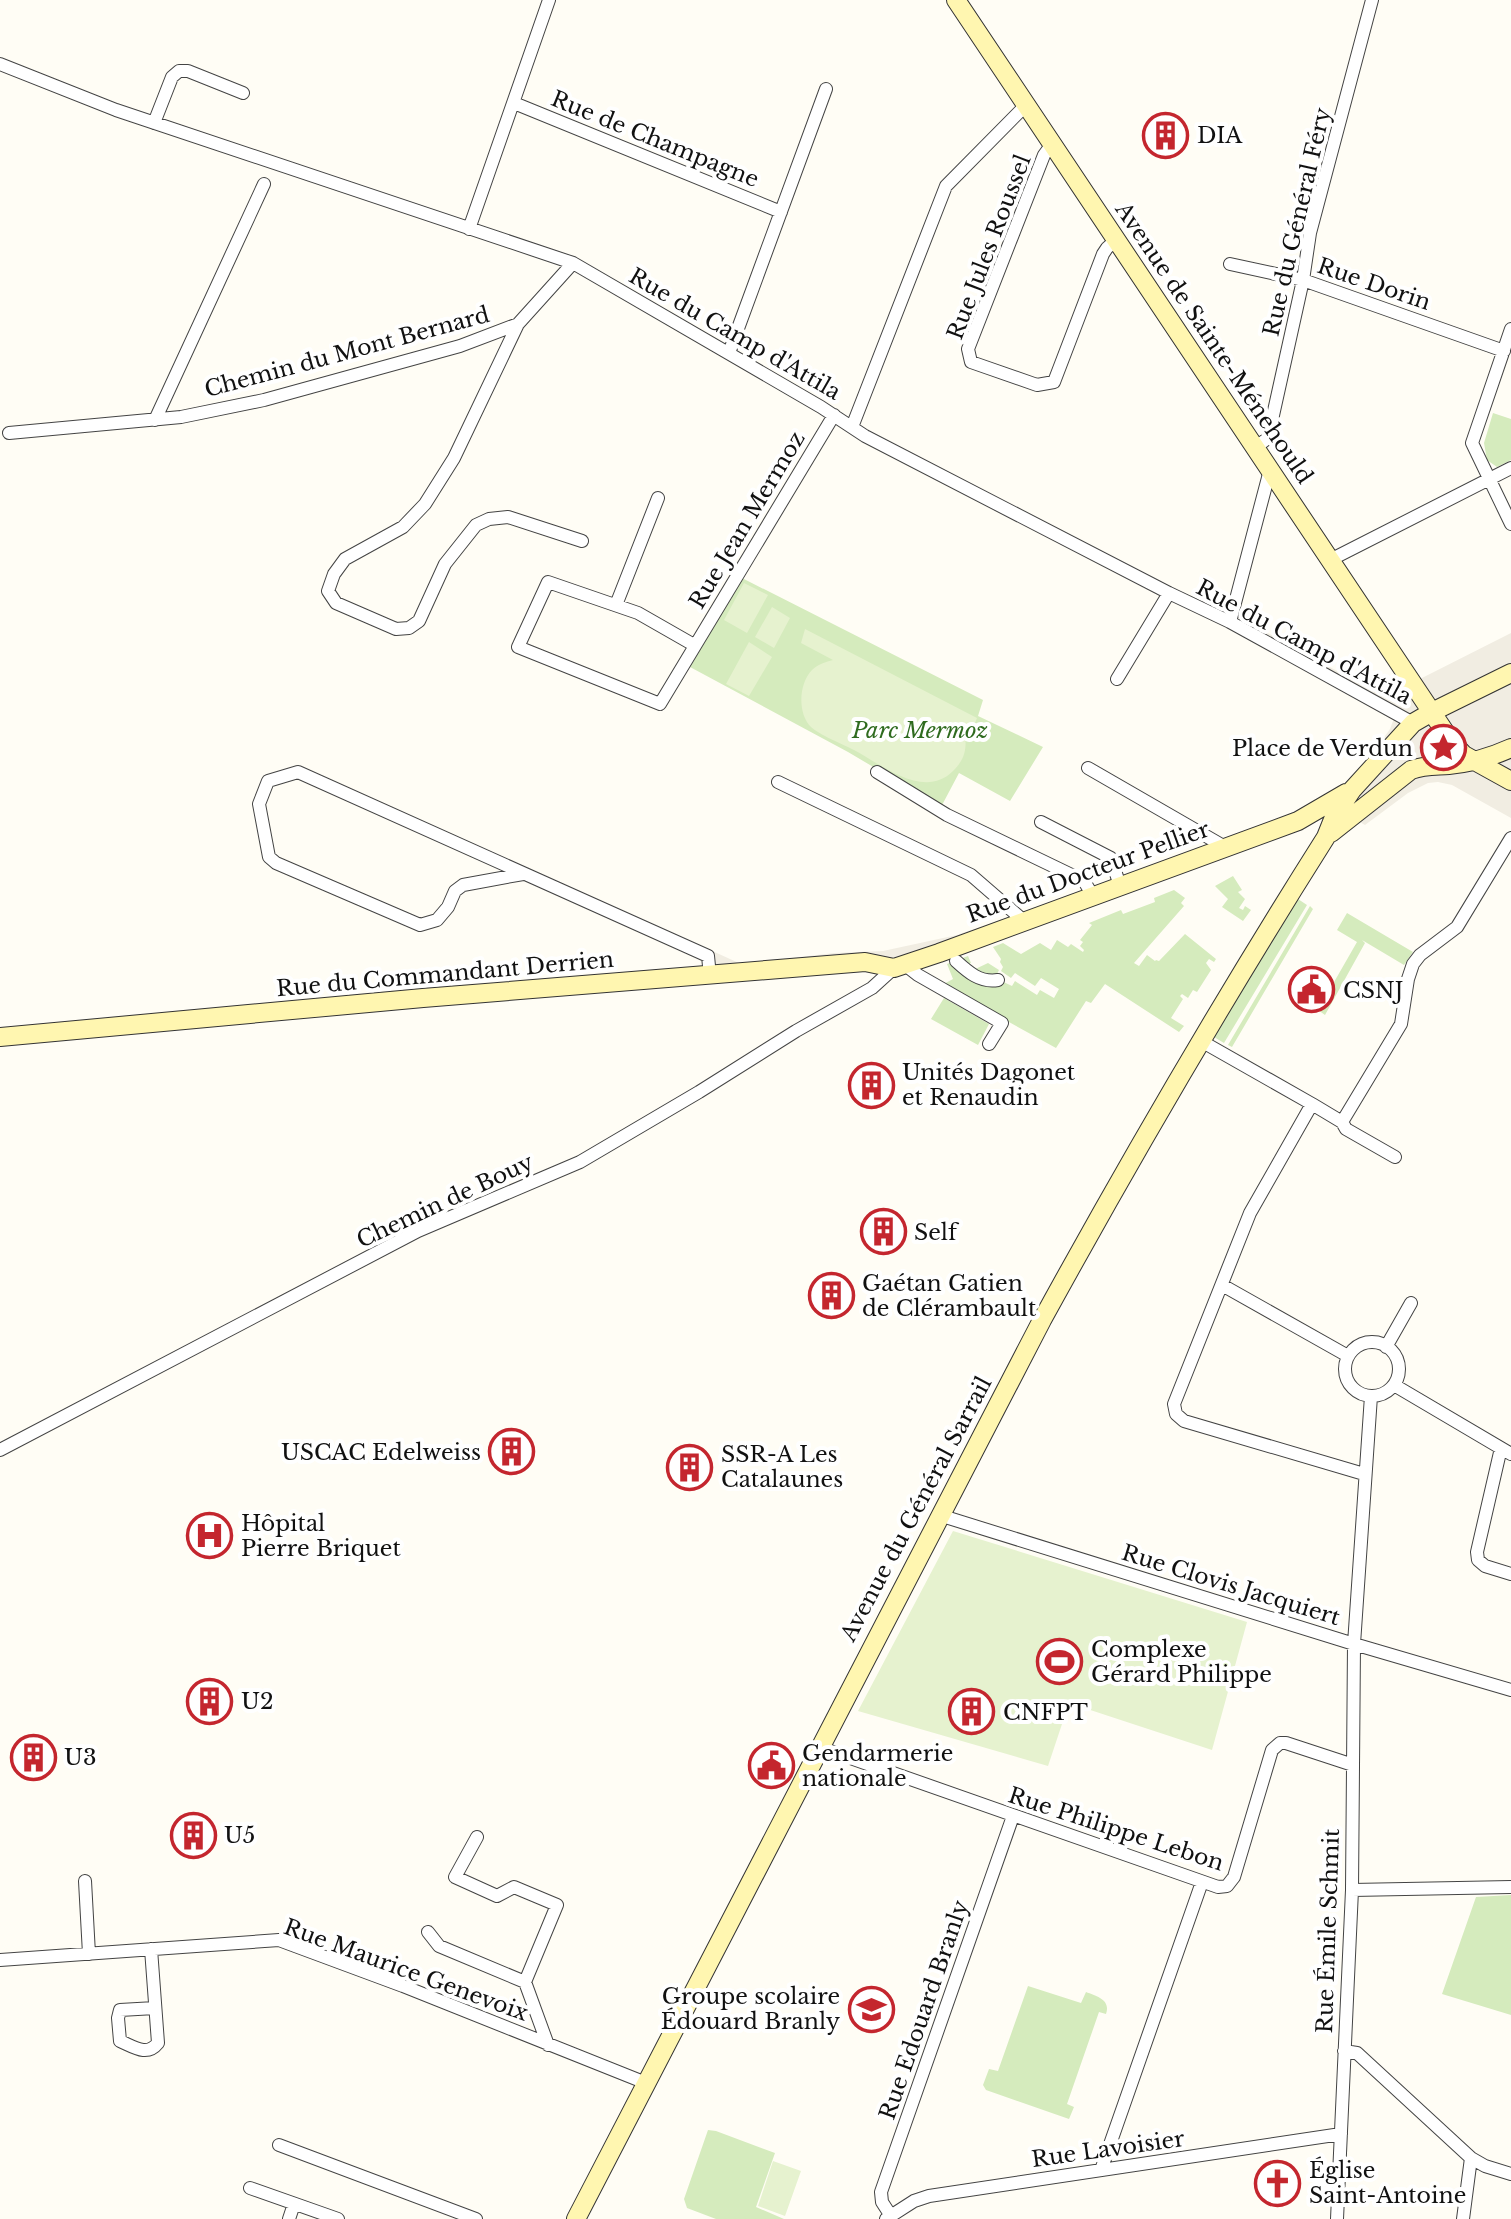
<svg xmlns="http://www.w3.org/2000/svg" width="1511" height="2219" font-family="'Libre Baskerville',serif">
<rect width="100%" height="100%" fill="#fffdf5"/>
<path fill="#d5ebbd" d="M1493 413 1511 419V460L1497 467 1487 460 1484 443Z
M742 578 983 700 978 716 1043 747 1010 801 959 773 941 807 848 752 690 667Z
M1233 876 1242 890 1238 892 1245 899 1239 908 1243 910 1245 906 1251 910 1243 921 1222 907 1228 899 1215 886Z
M1174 890 1185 898 1181 903 1184 906 1134 963 1139 966 1147 955 1155 961 1156 960 1159 961 1185 934 1216 959 1214 962 1209 959 1206 963 1211 970 1197 992 1193 990 1188 998 1182 994 1180 996 1183 999 1171 1018 1184 1026 1179 1032 1105 984 1091 1003 1086 1001 1056 1048 942 985 953 979 947 964 968 956 971 963 967 965 969 972 988 963 999 970 995 978 1012 986 1015 981 1037 995 1040 990 1054 998 1059 989 1041 978 1035 986 1015 973 1011 978 1001 971 1003 967 1000 962 1001 959 993 947 1003 943 1021 954 1040 943 1051 950 1057 940 1068 947 1071 944 1083 952 1084 950 1080 946 1083 942 1080 940 1092 925 1089 923 1121 910 1123 914 1155 902 1154 898Z
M1298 899 1307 905 1224 1043 1214 1037Z
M1310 906 1313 909 1232 1047 1228 1045Z
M1347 913 1413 952 1404 965 1362 940 1365 943 1325 1015 1318 1010 1357 942 1337 930Z
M944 998 989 1024 978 1045 931 1019Z
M1511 1895V2015L1442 1994 1476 1897Z
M1028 1986 1081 2003 1086 1992C1097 1996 1111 2000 1106 2014L1099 2012 1067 2104 1074 2107 1069 2119 986 2090 983 2085 989 2069 998 2071Z
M708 2130 716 2131 775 2153 756 2207 784 2219H716L687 2208 684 2199Z"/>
<path fill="#e6f2cf" d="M744 583 768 595 747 633 724 620Z
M772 607 790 618 774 648 755 637Z
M805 629 977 718 972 730 964 727C967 746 967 757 953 771 924 800 882 765 854 750 844 745 818 734 811 727 797 713 799 683 812 670 818 664 826 662 833 660L801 643Z
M749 642 772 657 749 696 726 684Z
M953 1531 1247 1622 1212 1750 1069 1703 1048 1766 858 1711Z
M773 2161 801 2171 785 2216 758 2206Z"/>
<path fill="#f1ede2" d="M1237 616 1399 705 1403 695 1418 680 1511 633V818L1452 785 1438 782 1428 783 1408 793 1365 825 1358 821 1327 798 1363 767 1390 729 1396 713 1390 708 1392 704 1258 631 1238 624Z
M1014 915 1019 919 904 960 894 958 836 960 711 972 708 949 741 964 834 953 883 951 957 935Z"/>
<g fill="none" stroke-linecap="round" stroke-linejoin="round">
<defs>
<path id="minor" d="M0 64 116 110 573 263 821 407 865 436 1169 593 1230 622 1413 723
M514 103 781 212
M154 123 172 77 179 71H188L243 93
M1052 144 1044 155 968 349 971 362 1037 385 1054 382 1103 254 1107 248 1116 240
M469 229 549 0
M1230 264 1303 280 1504 351
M518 324 454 458 425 504 403 527 345 559 334 574 328 591 336 603 396 629 409 628 419 621 445 564 476 525 489 519 508 517 582 541
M1511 329 1472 443 1511 524
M729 353 826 89
M155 420 264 184
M852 427 946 186 1026 105
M9 433 181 417 264 400 460 346 518 324 573 263
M1255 448 1268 438 1303 280 1310 233 1372 0
M1330 560 1511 468
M616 605 658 498
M1230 622 1270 470
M694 645 638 613 548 582 518 647 660 704 834 415
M1117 679 1169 593
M1088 768 1225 847
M877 772 947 815 1084 881 1093 896
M778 782 971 875 1024 921
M1041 822 1111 858 1120 886
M523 874 463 885 455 891 448 907 437 920 420 925 276 863 269 857 259 804 268 781 298 772 708 956 710 976
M956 961C968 972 980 983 998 980
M904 964 918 975 1002 1023 989 1044
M1201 1041 1312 1104 1342 1122 1346 1129 1395 1157
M1312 1104 1250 1213 1174 1404 1176 1414 1184 1421 1364 1474
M1342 1122 1401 1024 1408 979 1413 964 1420 955 1457 927 1511 838
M1222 1285 1348 1356
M1345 1369a27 27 0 1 1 54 0a27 27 0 1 1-54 0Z
M1386 1347 1411 1303
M1394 1385 1511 1454
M1501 1448 1477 1552 1478 1560 1485 1566 1511 1574
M0 1450 418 1231 580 1162 699 1092 796 1031 872 988 894 968
M939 1515 1354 1644 1511 1690
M819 1747 1218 1887 1227 1886 1234 1877 1272 1750 1280 1743H1286L1353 1765
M477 1837 455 1877 497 1896 514 1887 557 1905 525 1982 548 2045
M85 1881 89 1954
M1352 1890 1511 1887
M428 1932 439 1946 525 1982
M151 1949 158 2043C147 2057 134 2047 120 2041L118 2018 120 2010 155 2008
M0 1960 279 1940 403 1986 646 2083
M1344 2051 1357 2053 1471 2158 1485 2166 1511 2174
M279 2145 476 2219
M1101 2170 1202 1882
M250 2188 338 2219
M891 2216 882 2202 881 2192 1013 1816
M289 2219 294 2204
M886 2219 914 2201 929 2196 1341 2134
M1337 2219 1352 1890 1354 1644 1371 1396
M1463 2219 1471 2158"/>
<path id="secondary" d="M956 0 1451 741 1464 755 1511 781
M1331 833 1411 770C1424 765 1436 766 1449 765 1471 763 1491 757 1511 748
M0 1037 423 998 865 962 894 968 939 953 1298 821 1346 793
M576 2219 1042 1320C1132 1156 1226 995 1326 837L1334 817 1352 790 1413 723 1432 712 1511 673"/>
</defs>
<use href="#minor" stroke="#444" stroke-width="14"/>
<use href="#secondary" stroke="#333" stroke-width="20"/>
<use href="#minor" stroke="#fff" stroke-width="12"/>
<use href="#secondary" stroke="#fff6b0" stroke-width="18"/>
</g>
<defs>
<symbol id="building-ring" viewBox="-11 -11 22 22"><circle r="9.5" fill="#fff" stroke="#c4262e" stroke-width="1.5"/><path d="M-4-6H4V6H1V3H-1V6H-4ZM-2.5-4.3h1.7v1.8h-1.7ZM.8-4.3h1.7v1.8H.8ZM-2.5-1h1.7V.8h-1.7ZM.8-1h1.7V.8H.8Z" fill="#c4262e"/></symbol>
<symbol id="sight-ring" viewBox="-11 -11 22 22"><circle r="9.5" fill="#fff" stroke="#c4262e" stroke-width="1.5"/><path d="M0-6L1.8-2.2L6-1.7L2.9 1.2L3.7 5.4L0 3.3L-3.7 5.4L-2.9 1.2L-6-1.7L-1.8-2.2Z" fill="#c4262e"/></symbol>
<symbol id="civic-ring" viewBox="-11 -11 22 22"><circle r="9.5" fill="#fff" stroke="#c4262e" stroke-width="1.5"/><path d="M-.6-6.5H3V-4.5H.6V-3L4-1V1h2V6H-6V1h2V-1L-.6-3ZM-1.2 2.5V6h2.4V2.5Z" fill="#c4262e"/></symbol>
<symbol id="hospital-ring" viewBox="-11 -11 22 22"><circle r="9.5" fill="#fff" stroke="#c4262e" stroke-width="1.5"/><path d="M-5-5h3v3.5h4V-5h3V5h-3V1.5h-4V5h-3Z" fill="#c4262e"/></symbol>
<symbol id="stadium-ring" viewBox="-11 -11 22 22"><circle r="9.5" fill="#fff" stroke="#c4262e" stroke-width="1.5"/><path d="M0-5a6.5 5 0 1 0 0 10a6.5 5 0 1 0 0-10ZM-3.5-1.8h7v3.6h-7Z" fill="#c4262e"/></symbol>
<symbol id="school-ring" viewBox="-11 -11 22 22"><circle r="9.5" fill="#fff" stroke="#c4262e" stroke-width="1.5"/><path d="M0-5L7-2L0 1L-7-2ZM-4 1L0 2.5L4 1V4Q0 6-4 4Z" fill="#c4262e"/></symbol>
<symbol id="church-ring" viewBox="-11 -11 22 22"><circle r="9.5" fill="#fff" stroke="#c4262e" stroke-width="1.5"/><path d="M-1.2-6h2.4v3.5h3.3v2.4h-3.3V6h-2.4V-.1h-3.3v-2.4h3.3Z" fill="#c4262e"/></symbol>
</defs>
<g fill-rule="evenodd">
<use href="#building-ring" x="1140" y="110" width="51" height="51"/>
<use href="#sight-ring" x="1418" y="722" width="51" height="51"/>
<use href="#civic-ring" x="1286" y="964" width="51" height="51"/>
<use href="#building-ring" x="846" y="1060" width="51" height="51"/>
<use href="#building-ring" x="858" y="1206" width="51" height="51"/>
<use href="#building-ring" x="806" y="1270" width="51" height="51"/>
<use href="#building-ring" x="486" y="1426" width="51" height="51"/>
<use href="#building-ring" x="664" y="1442" width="51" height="51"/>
<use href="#hospital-ring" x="184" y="1510" width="51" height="51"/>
<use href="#stadium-ring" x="1034" y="1636" width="51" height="51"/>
<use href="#building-ring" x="184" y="1676" width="51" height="51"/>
<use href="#building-ring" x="946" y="1686" width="51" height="51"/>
<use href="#building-ring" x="8" y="1732" width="51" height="51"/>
<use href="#civic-ring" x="746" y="1740" width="51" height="51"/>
<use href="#building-ring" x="168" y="1810" width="51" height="51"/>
<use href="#school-ring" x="846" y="1984" width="51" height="51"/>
<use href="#church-ring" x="1252" y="2158" width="51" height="51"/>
</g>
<g text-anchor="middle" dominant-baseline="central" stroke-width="8" stroke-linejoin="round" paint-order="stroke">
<g font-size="22" fill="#111" stroke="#fff" text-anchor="start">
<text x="1197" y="135">DIA</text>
<text x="1413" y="748" text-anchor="end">Place de Verdun</text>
<text x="1343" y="990">CSNJ</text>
<text x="902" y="1072">Unités Dagonet<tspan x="902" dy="25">et Renaudin</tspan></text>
<text x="914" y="1232">Self</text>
<text x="862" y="1283">Gaétan Gatien<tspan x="862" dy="25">de Clérambault</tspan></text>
<text x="481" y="1452" text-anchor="end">USCAC Edelweiss</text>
<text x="721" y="1454">SSR-A Les<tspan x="721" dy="25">Catalaunes</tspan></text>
<text x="241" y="1523">Hôpital<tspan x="241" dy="25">Pierre Briquet</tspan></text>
<text x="1091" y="1649">Complexe<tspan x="1091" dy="25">Gérard Philippe</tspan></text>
<text x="241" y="1701">U2</text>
<text x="1003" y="1712">CNFPT</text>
<text x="802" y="1753">Gendarmerie<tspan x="802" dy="25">nationale</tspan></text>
<text x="64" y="1757">U3</text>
<text x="224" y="1835">U5</text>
<text x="840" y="1996" text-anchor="end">Groupe scolaire<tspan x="840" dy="25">Édouard Branly</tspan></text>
<text x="1309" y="2170">Église<tspan x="1309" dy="25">Saint-Antoine</tspan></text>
</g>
<g font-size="22" fill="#111" stroke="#fff">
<text transform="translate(655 139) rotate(22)">Rue de Champagne</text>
<text transform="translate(1297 222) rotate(-77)">Rue du Général Féry</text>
<text transform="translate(989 247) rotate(-69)">Rue Jules Roussel</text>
<text transform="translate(1374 284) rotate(19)">Rue Dorin</text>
<text transform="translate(735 334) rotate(30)">Rue du Camp d'Attila</text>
<text transform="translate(1214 343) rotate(56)">Avenue de Sainte-Ménehould</text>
<text transform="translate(347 352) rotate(-15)">Chemin du Mont Bernard</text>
<text transform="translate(747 520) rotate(-59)">Rue Jean Mermoz</text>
<text transform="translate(1304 642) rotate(28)">Rue du Camp d'Attila</text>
<text transform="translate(1088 872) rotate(-20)">Rue du Docteur Pellier</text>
<text transform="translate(445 974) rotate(-5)">Rue du Commandant Derrien</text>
<text transform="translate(445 1201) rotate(-25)">Chemin de Bouy</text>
<text transform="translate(916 1509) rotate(-62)">Avenue du Général Sarrail</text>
<text transform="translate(1231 1585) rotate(17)">Rue Clovis Jacquiert</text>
<text transform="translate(1116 1829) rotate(18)">Rue Philippe Lebon</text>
<text transform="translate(1328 1931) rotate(-88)">Rue Émile Schmit</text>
<text transform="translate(406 1970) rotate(20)">Rue Maurice Genevoix</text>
<text transform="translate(924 2010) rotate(-71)">Rue Edouard Branly</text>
<text transform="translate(1108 2149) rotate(-8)">Rue Lavoisier</text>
</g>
<g font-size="22" font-style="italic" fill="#2f6b1f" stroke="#fff">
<text x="920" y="730">Parc Mermoz</text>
</g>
</g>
</svg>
